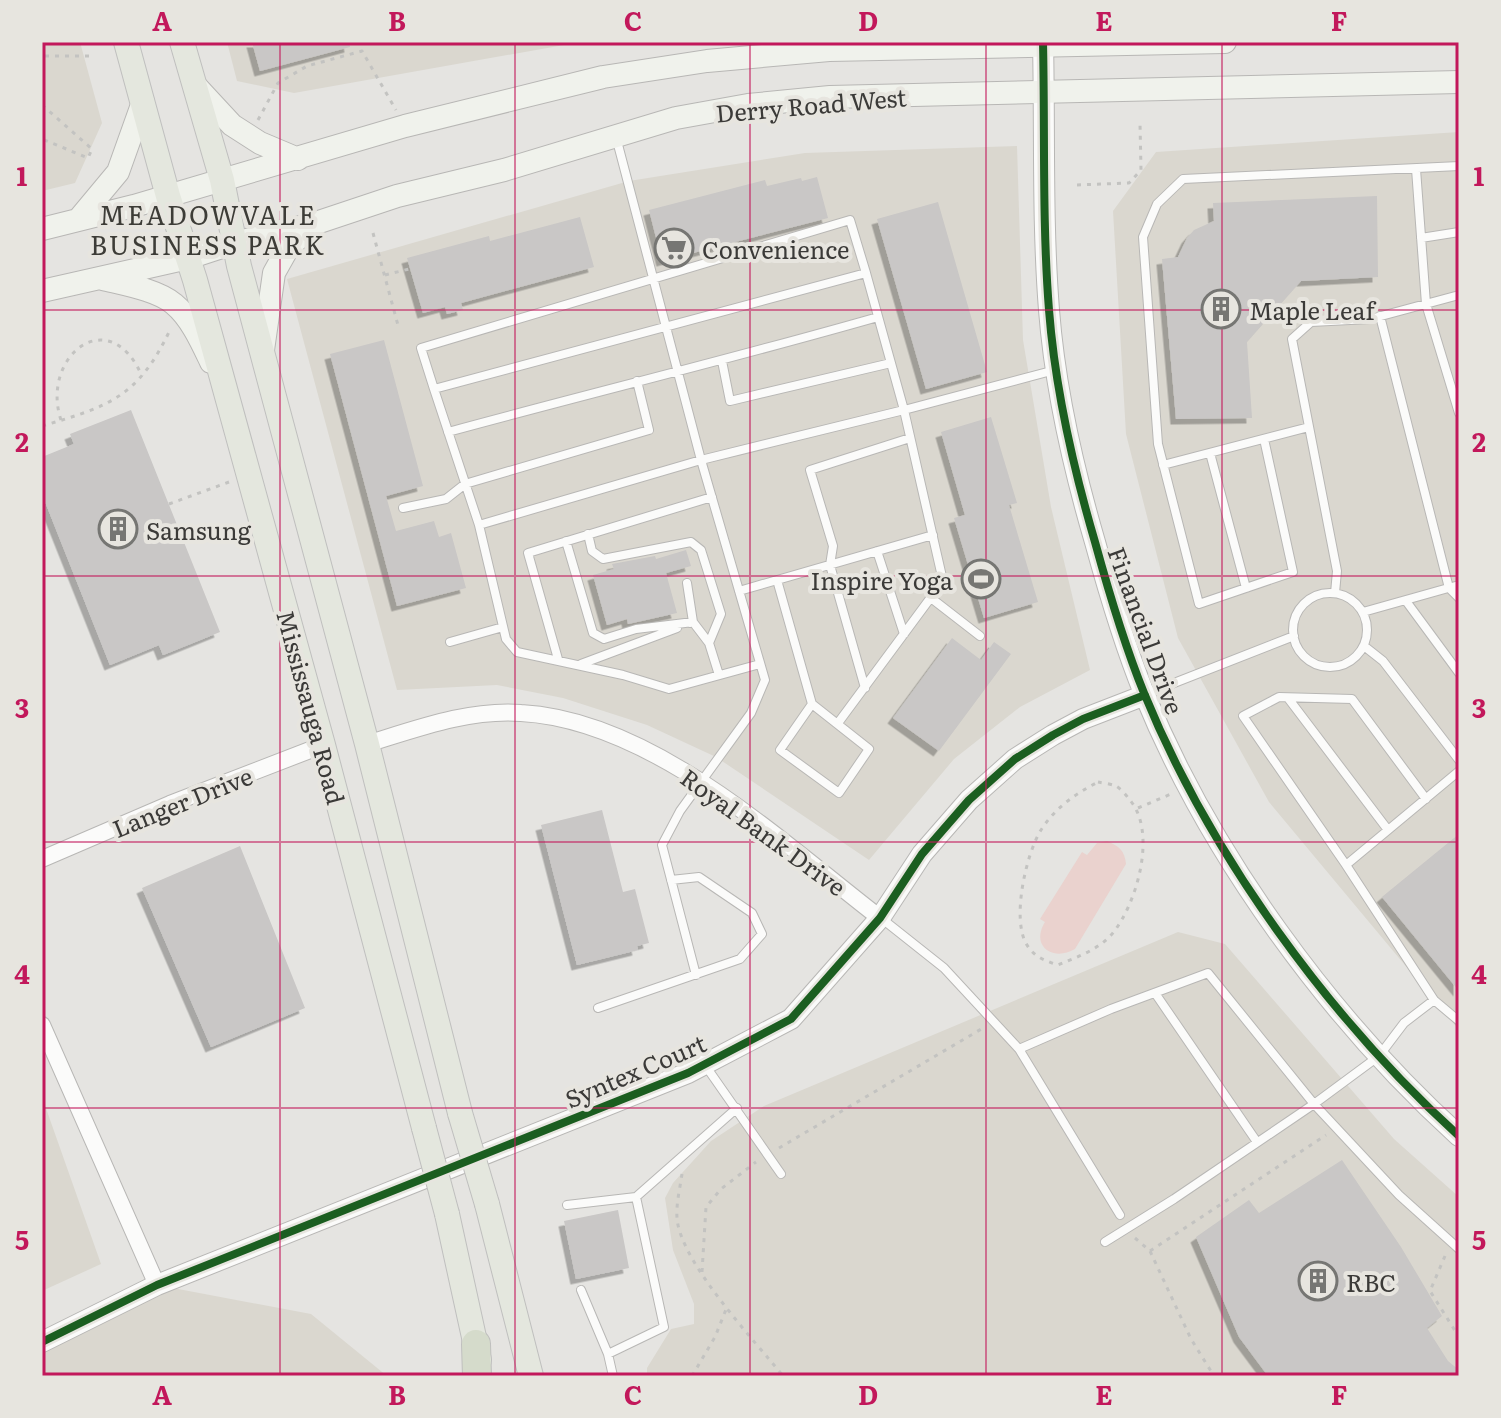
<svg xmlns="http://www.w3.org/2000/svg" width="1501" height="1418" font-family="Literata,serif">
<defs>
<filter id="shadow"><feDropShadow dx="-5.5" dy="5.5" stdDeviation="0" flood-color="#0004"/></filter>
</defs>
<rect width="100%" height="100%" fill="#e5e4e1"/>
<path fill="#dad7cf" d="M42 42H80L102 123 75 183 42 191Z
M227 42H581L294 93 237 81Z
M1459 132V1030L1269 802 1178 638 1126 434 1113 211 1156 152Z
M1017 146 1023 340 1051 507 1090 670 1020 707 954 759 869 860 716 757 647 725 563 698 497 685 397 690 287 279 629 181 805 153Z
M1178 932 1225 944 1394 1139 1459 1197V1376H647V1368L671 1329 694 1324V1304L673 1250 665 1198 673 1183 711 1141 764 1106Z
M42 1097 101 1264 42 1291Z
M157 1285 311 1314 387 1376H42V1342Z"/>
<path fill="#ead2ce" d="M1107 841C1119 846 1125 851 1126 864L1075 949C1053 962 1030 946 1045 922L1040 919 1082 852 1087 855 1097 843Z"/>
<path fill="#c9c7c6" filter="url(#shadow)" d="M252 42H349L350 47 260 71Z
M817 177 828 218 662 261 649 210 765 180 767 186 801 178 802 181Z
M1377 196 1378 277 1301 281 1247 342 1252 418 1176 419 1162 259 1178 257 1187 238 1194 230 1214 221 1213 203Z
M938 202 987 372 926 389 877 219Z
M580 217 594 267 461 303 463 310 447 314 445 307 423 313 407 258 489 236 490 241Z
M384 340 423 486 386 496 396 531 434 521 439 537 451 533 466 588 397 606 330 354Z
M131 410 220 632 163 655 159 645 110 665 42 494V457L74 444 70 434Z
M991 417 1017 503 1009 505 1038 602 984 618 954 518 965 515 941 432Z
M686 550 691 566 666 573 677 613 628 624 627 619 607 625 593 575 614 569 612 564 655 556 656 559Z
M952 638 981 660 994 642 1011 654 939 751 893 718Z
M602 810 623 892 635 889 649 943 637 946 638 950 577 965 541 825Z
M1459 834V991L1382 897Z
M240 846 305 1008 211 1047 142 888Z
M1342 1160 1401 1247 1442 1316 1427 1328 1448 1361 1459 1370V1376H1268L1239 1337 1196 1237 1249 1200 1259 1213Z
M618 1210 629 1268 576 1279 564 1221Z"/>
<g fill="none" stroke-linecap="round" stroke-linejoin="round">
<defs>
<path id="service" d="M616 137 701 460 765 680 751 713 680 811 662 845 696 975
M1416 169 1426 304 1459 413
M1421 238 1459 232
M1380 316 1449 588 1459 598
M722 361 730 401 891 363
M434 389 421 348 850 220 866 273
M448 432C591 393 735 358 878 317
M1264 439 1293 572 1199 604 1158 444 1143 237 1157 204 1183 179 1459 166
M1210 453 1246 588
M1163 465 1309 427
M403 508 446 499 465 484 649 430 637 381
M479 525 506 639 517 652 623 675 669 689 760 664
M588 534 592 551 603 559 691 542 701 550 721 614 709 643
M566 541 593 633 604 639 636 629 693 622 709 643 719 675
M877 551 904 634
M777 580 812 704 780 750 839 793 869 749 812 704
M687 583 693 622 690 623
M739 591 933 535
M1335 593 1337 571 1292 339 1311 322 1370 319 1459 295
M1293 630a37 37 0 1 1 74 0a37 37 0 1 1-74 0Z
M931 598 980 636
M1406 601 1459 673
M1363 612 1459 585
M450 642 503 627
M1364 646 1383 661 1459 760
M558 659 528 553 712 497
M581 664 677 628
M865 688 830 565 833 546 810 470 910 438
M1146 694 1294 636
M1288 698 1388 830
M838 723 943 581 904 410 701 460 479 525 434 389 866 273 904 410 1055 370
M1426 799 1352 699 1279 697 1243 716 1346 865 1434 1000 1459 1021
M1346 865 1459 771
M881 918 944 968 1019 1049 1120 1215
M1155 993 1257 1142
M1434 1000 1404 1023 1379 1056 1314 1104 1399 1195 1459 1249
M598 1008 740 959 762 934 752 913 699 877 671 880
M1019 1049 1111 1009 1208 973 1314 1104 1174 1199 1105 1242
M705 1065 781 1174
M567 1205 636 1197 737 1108
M581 1290 608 1354 613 1376
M608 1354 664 1327 636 1197"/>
<path id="minor" d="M367 744C416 729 469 709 521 713 652 720 780 841 880 918
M42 859 170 804 323 745
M42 1025 157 1285"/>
<path id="tertiary" d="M1043 42C1045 131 1042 221 1049 310 1055 388 1073 467 1095 542 1109 593 1124 644 1144 693 1210 855 1330 1019 1459 1136
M42 1342 157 1285 688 1073 791 1019 880 918 922 854 969 800 1015 759 1053 735 1083 719 1145 695"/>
<path id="secondary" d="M194 84 232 125 260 143 298 159
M78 220 118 172 143 102
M42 229 134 206 405 126 603 77 707 61 829 50 1225 42
M103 279C123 284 158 290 174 304 191 318 202 343 211 362
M42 291 188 258 234 243 313 224 397 196 504 170 676 118 748 105 830 97 1459 82
M263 350 274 273 288 248 312 225"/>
<path id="primary" d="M126 42 168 196 195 280 323 745 424 1128
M182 42 222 180 239 266 367 744 460 1113
M487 1204 531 1376
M447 1214 479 1360"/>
<path id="motorway" d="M476 1344 477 1376"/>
</defs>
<use href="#service" stroke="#b8b7b5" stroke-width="10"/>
<use href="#minor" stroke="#b8b7b5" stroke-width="18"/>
<use href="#tertiary" stroke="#b8b7b5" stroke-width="22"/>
<use href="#secondary" stroke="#b8b7b5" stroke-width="24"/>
<use href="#primary" stroke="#bfbfbe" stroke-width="26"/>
<use href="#motorway" stroke="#bfbfbe" stroke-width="30"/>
<path stroke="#c3c3c1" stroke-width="3" stroke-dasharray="4 6" stroke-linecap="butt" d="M45 56H95
M42 81 43 42
M42 105 92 149 88 158 42 139
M258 120 278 83 307 66 362 51 396 110
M1077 185 1129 183 1141 170 1140 123
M373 233 399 329
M385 275 409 269
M61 420C40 357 109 301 142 376
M42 426C110 406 138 397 170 330
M169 504 229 482
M1098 782C1103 783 1111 784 1116 786 1121 789 1126 795 1129 799 1158 831 1137 904 1112 934 1098 950 1077 957 1058 965 1046 961 1034 957 1027 945 1011 920 1026 854 1041 830 1055 808 1075 794 1098 782Z
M1138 808 1171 794
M779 1148 983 1028
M682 1174C680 1188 676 1204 677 1218 680 1262 755 1341 783 1376
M1135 1238 1150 1251 1191 1339 1214 1376
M1150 1251 1326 1135
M1445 1256 1430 1291 1459 1337
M702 1272 706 1207 721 1189 756 1162
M692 1376 715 1337 727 1307"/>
<use href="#service" stroke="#fbfbfa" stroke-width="8"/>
<use href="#minor" stroke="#fbfbfa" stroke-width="16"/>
<use href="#tertiary" stroke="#fbfbfa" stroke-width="20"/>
<use href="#secondary" stroke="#f0f2ec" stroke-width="22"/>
<use href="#primary" stroke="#e4e7de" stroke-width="24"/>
<use href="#motorway" stroke="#d5dbcb" stroke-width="28"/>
<defs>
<path id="primary-bridge" d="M460 1113 487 1204
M424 1128 447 1214"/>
</defs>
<use href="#primary-bridge" stroke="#bfbfbe" stroke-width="26" stroke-linecap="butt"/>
<use href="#primary-bridge" stroke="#e4e7de" stroke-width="24"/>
<defs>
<path id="cycleway" d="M1043 42C1045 131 1042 221 1049 310 1055 388 1073 467 1095 542 1109 593 1124 644 1144 693 1210 855 1330 1019 1459 1136
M42 1342 157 1285 688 1073 791 1019 880 918 922 854 969 800 1015 759 1053 735 1083 719 1145 695"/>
</defs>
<use href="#cycleway" stroke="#e7e5df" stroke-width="13"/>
<use href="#cycleway" stroke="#1b5e20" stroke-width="8"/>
</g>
<path fill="none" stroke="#c2185b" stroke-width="2" stroke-opacity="0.55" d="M280 42V1376M515 42V1376M750 42V1376M986 42V1376M1222 42V1376M42 310H1459M42 576H1459M42 842H1459M42 1108H1459"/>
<defs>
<symbol id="supermarket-ring" viewBox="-11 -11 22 22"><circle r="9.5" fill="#e7e5df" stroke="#767673" stroke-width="1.5"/><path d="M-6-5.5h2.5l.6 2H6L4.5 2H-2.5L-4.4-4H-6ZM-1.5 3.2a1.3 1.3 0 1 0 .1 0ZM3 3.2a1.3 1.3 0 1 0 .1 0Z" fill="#767673"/></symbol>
<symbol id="building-ring" viewBox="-11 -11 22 22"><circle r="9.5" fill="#e7e5df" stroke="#767673" stroke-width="1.5"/><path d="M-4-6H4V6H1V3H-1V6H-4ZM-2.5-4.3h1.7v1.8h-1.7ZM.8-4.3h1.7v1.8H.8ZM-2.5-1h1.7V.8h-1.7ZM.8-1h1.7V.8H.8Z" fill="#767673"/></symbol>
<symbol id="stadium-ring" viewBox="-11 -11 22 22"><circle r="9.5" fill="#e7e5df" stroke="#767673" stroke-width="1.5"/><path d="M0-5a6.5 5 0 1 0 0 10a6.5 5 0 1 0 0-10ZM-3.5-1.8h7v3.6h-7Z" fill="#767673"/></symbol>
</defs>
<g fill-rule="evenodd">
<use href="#supermarket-ring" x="652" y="226" width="44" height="44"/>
<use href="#building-ring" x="1199" y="287" width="44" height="44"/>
<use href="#building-ring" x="96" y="507" width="44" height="44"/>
<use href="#stadium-ring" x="959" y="557" width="44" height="44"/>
<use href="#building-ring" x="1296" y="1259" width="44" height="44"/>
</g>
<g text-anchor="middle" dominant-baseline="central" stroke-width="8" stroke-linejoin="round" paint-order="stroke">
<g font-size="24" fill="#3b3a38" stroke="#e7e5df">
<text transform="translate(811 104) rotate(-5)">Derry Road West</text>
<text transform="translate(1147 630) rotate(70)">Financial Drive</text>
<text transform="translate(312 707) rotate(75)">Mississauga Road</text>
<text transform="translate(182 801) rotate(-22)">Langer Drive</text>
<text transform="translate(764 831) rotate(36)">Royal Bank Drive</text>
<text transform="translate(635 1070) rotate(-23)">Syntex Court</text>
</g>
<g font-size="24" fill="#3b3a38" stroke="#e7e5df" text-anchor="start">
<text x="702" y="248">Convenience</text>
<text x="1249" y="309">Maple Leaf</text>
<text x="146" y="529">Samsung</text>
<text x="953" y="579" text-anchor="end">Inspire Yoga</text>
<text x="1346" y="1281">RBC</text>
</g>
<g font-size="26" letter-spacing="2" fill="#3d3c37" stroke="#e7e5df">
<text x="208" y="213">MEADOWVALE<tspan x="208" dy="30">BUSINESS PARK</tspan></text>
</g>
</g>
<rect width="1501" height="1418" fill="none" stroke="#e7e5df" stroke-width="88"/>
<rect x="44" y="44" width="1413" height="1330" fill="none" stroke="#c2185b" stroke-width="3"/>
<g font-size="26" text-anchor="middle" font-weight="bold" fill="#c2185b">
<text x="162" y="31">A</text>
<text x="397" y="31">B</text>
<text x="633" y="31">C</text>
<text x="868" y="31">D</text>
<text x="1104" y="31">E</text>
<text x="1339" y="31">F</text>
<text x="22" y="186">1</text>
<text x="1479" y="186">1</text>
<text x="22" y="452">2</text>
<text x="1479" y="452">2</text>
<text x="22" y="718">3</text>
<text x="1479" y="718">3</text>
<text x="22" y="984">4</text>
<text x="1479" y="984">4</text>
<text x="22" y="1250">5</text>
<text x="1479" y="1250">5</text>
<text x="162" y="1405">A</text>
<text x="397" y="1405">B</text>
<text x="633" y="1405">C</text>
<text x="868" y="1405">D</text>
<text x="1104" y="1405">E</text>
<text x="1339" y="1405">F</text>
</g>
</svg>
